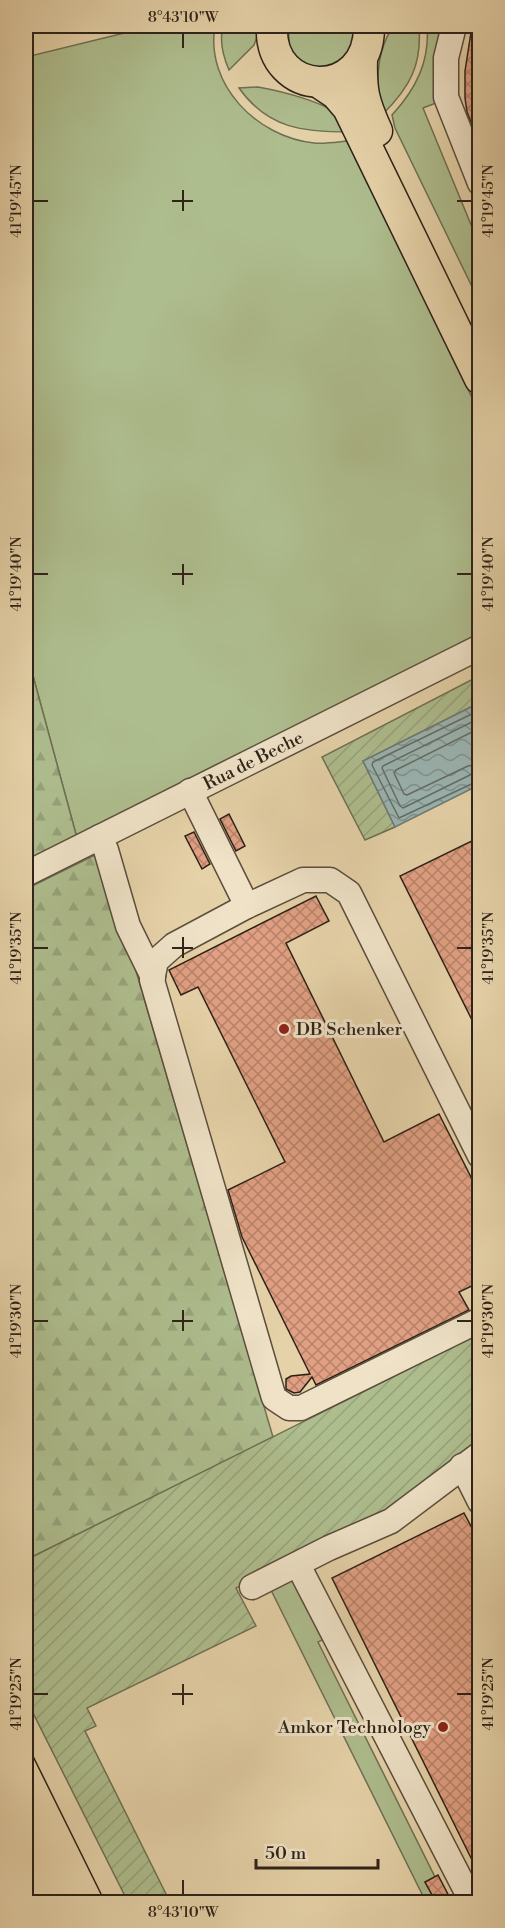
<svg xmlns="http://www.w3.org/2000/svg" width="505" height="1928" font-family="'Libre Bodoni',serif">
<defs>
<pattern id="forest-firs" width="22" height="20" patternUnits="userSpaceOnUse" patternTransform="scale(1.5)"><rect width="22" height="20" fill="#aebd8e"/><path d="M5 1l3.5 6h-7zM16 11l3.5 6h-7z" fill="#96a27a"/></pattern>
<pattern id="garden-furrows" width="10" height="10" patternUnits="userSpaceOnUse" patternTransform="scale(1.5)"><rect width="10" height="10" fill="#aebd8e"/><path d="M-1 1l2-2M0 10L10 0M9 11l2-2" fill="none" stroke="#96a27a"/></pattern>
<pattern id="water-waves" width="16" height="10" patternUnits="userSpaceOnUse" patternTransform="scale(1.5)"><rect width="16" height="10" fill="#9ab5b3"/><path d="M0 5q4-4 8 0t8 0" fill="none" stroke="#7e9391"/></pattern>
<pattern id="building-cross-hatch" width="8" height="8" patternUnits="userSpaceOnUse" patternTransform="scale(1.5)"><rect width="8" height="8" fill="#e1a083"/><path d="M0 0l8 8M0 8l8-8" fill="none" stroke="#b7826a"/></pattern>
</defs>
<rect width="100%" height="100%" fill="#e6d2a9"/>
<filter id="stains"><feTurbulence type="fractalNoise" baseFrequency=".00333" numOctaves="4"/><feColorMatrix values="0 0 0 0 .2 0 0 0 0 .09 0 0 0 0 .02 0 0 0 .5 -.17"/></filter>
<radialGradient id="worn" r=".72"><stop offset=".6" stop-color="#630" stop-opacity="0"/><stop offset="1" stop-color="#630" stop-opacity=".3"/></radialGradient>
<path fill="#aebd8e" stroke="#6e7054" stroke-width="1.5" d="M153 26H215C205 85 257 137 314 143 325 144 337 142 347 141L479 412V634L77 838 26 650V57Z
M223 26H261L254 45 229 70C223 56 219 41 223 26Z
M288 26H356L358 31 344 64 308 69 290 52Z
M393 26H419C422 65 410 87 383 114 375 84 376 53 393 26Z
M427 26H446L436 103 423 108 472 227 479 225 480 295 477 297 395 128 392 115C416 89 430 61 427 26Z
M258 87C280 91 328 102 343 119 346 122 348 128 350 132 304 132 268 129 239 88Z
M296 1578 326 1638 318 1642 435 1877 425 1882 436 1902H426L271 1590Z"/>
<path fill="url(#forest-firs)" stroke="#6e7054" stroke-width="1.5" d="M26 650 77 838 26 864Z
M101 852 273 1437 26 1560V889Z"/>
<path fill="url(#garden-furrows)" stroke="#6e7054" stroke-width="1.5" d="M479 676V703L363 761 395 827 365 840 322 757Z
M479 1334V1446L400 1506 236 1588 256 1626 87 1708 96 1726 85 1731 170 1902H128L26 1699V1560Z"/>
<path fill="url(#water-waves)" stroke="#6e7a75" stroke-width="1.5" d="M479 703V785L395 827 363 761Z"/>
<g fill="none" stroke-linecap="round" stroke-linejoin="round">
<path stroke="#646c66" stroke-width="1.5" d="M480 710 373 762 372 765 399 818 480 780
M480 718 383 766 382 768 400 806 403 808 472 774 480 773
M480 728 396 770 394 773 404 794 407 795 468 766 480 764"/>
</g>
<path fill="url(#building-cross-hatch)" stroke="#2d2219" stroke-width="1.5" d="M472 26H480L479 142 467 112 465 98V71Z
M229 814 245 846 236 851 220 819Z
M194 832 210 864 202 869 185 836Z
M480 837V1036L400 876Z
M316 896 329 921 286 943 384 1142 439 1114 480 1195V1282L459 1292 469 1310 316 1385 312 1377 300 1392 294 1393 286 1389V1379L291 1376 310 1374 242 1237 228 1190 285 1162 198 987 181 995 169 970Z
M464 1513 480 1543V1876L332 1578Z
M438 1875 452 1902H436L425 1882Z"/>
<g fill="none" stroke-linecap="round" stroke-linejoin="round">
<defs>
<g id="minor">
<path d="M454 26 446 58V97L480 183"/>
<path d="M190 791 247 906"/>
<path d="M100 837 106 850 128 926 153 977"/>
<path id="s1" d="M26 874 480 647"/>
<path d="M480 1156 349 893 330 880H303L247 906 174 945 156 961 152 980 274 1398 289 1408H301L480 1320"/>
<path d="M462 1466 480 1502"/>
<path d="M298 1565 472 1902"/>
<path d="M252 1587 329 1548 391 1521 480 1454"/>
</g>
<path id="major" d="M272 26C268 99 370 102 369 26
M362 59C361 91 364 102 377 131
M318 82 336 94 348 108 480 379"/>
</defs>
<use href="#minor" stroke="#5b4e3d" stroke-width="27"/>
<use href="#major" stroke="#2d2219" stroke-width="33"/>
<use href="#minor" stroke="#efe2c7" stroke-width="24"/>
<use href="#major" stroke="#e6d2a9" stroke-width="30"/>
<path stroke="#2d2219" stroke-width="1.5" d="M26 1742 105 1902"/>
</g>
<path fill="none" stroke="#2d2219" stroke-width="2" d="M183 33V48M183 190V211M33 201H48M172 201H193M457 201H472M183 564V585M33 574H48M172 574H193M457 574H472M183 937V958M33 948H48M172 948H193M457 948H472M183 1310V1331M33 1321H48M172 1321H193M457 1321H472M183 1684V1705M33 1694H48M172 1694H193M457 1694H472M183 1880V1895"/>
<g fill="#8f2418" stroke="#efe2c7" stroke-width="2">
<circle cx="284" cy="1029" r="6"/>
<circle cx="443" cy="1727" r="6"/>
</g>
<g text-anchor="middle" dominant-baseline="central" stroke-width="6" stroke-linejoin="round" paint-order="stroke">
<g font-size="18" fill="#2d2219" stroke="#efe2c7">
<text stroke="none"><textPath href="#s1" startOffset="254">Rua de Beche</textPath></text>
</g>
<g font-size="18" fill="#2d2219" stroke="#efe2c7" text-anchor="start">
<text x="296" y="1029">DB Schenker</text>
<text x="431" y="1727" text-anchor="end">Amkor Technology</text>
</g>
</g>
<rect width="505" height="1928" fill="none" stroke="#e6d2a9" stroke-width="66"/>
<path d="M256 1859v9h122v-9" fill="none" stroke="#2d2219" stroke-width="3"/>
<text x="265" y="1859" font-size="18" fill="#2d2219" stroke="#efe2c7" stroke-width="4.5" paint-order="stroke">50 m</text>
<rect x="33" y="33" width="439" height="1862" fill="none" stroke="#2d2219" stroke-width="2"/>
<g font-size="15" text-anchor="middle" fill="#2d2219">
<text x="183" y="22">8°43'10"W</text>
<text transform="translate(16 201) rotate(-90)" y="5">41°19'45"N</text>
<text transform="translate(488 201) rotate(-90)" y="5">41°19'45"N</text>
<text transform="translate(16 574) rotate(-90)" y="5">41°19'40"N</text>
<text transform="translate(488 574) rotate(-90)" y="5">41°19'40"N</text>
<text transform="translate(16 948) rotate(-90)" y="5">41°19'35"N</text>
<text transform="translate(488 948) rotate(-90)" y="5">41°19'35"N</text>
<text transform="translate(16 1321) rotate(-90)" y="5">41°19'30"N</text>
<text transform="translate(488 1321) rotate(-90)" y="5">41°19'30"N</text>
<text transform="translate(16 1694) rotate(-90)" y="5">41°19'25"N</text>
<text transform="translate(488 1694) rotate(-90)" y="5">41°19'25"N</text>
<text x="183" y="1917">8°43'10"W</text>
</g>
<rect width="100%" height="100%" filter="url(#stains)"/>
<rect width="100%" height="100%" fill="url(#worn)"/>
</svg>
